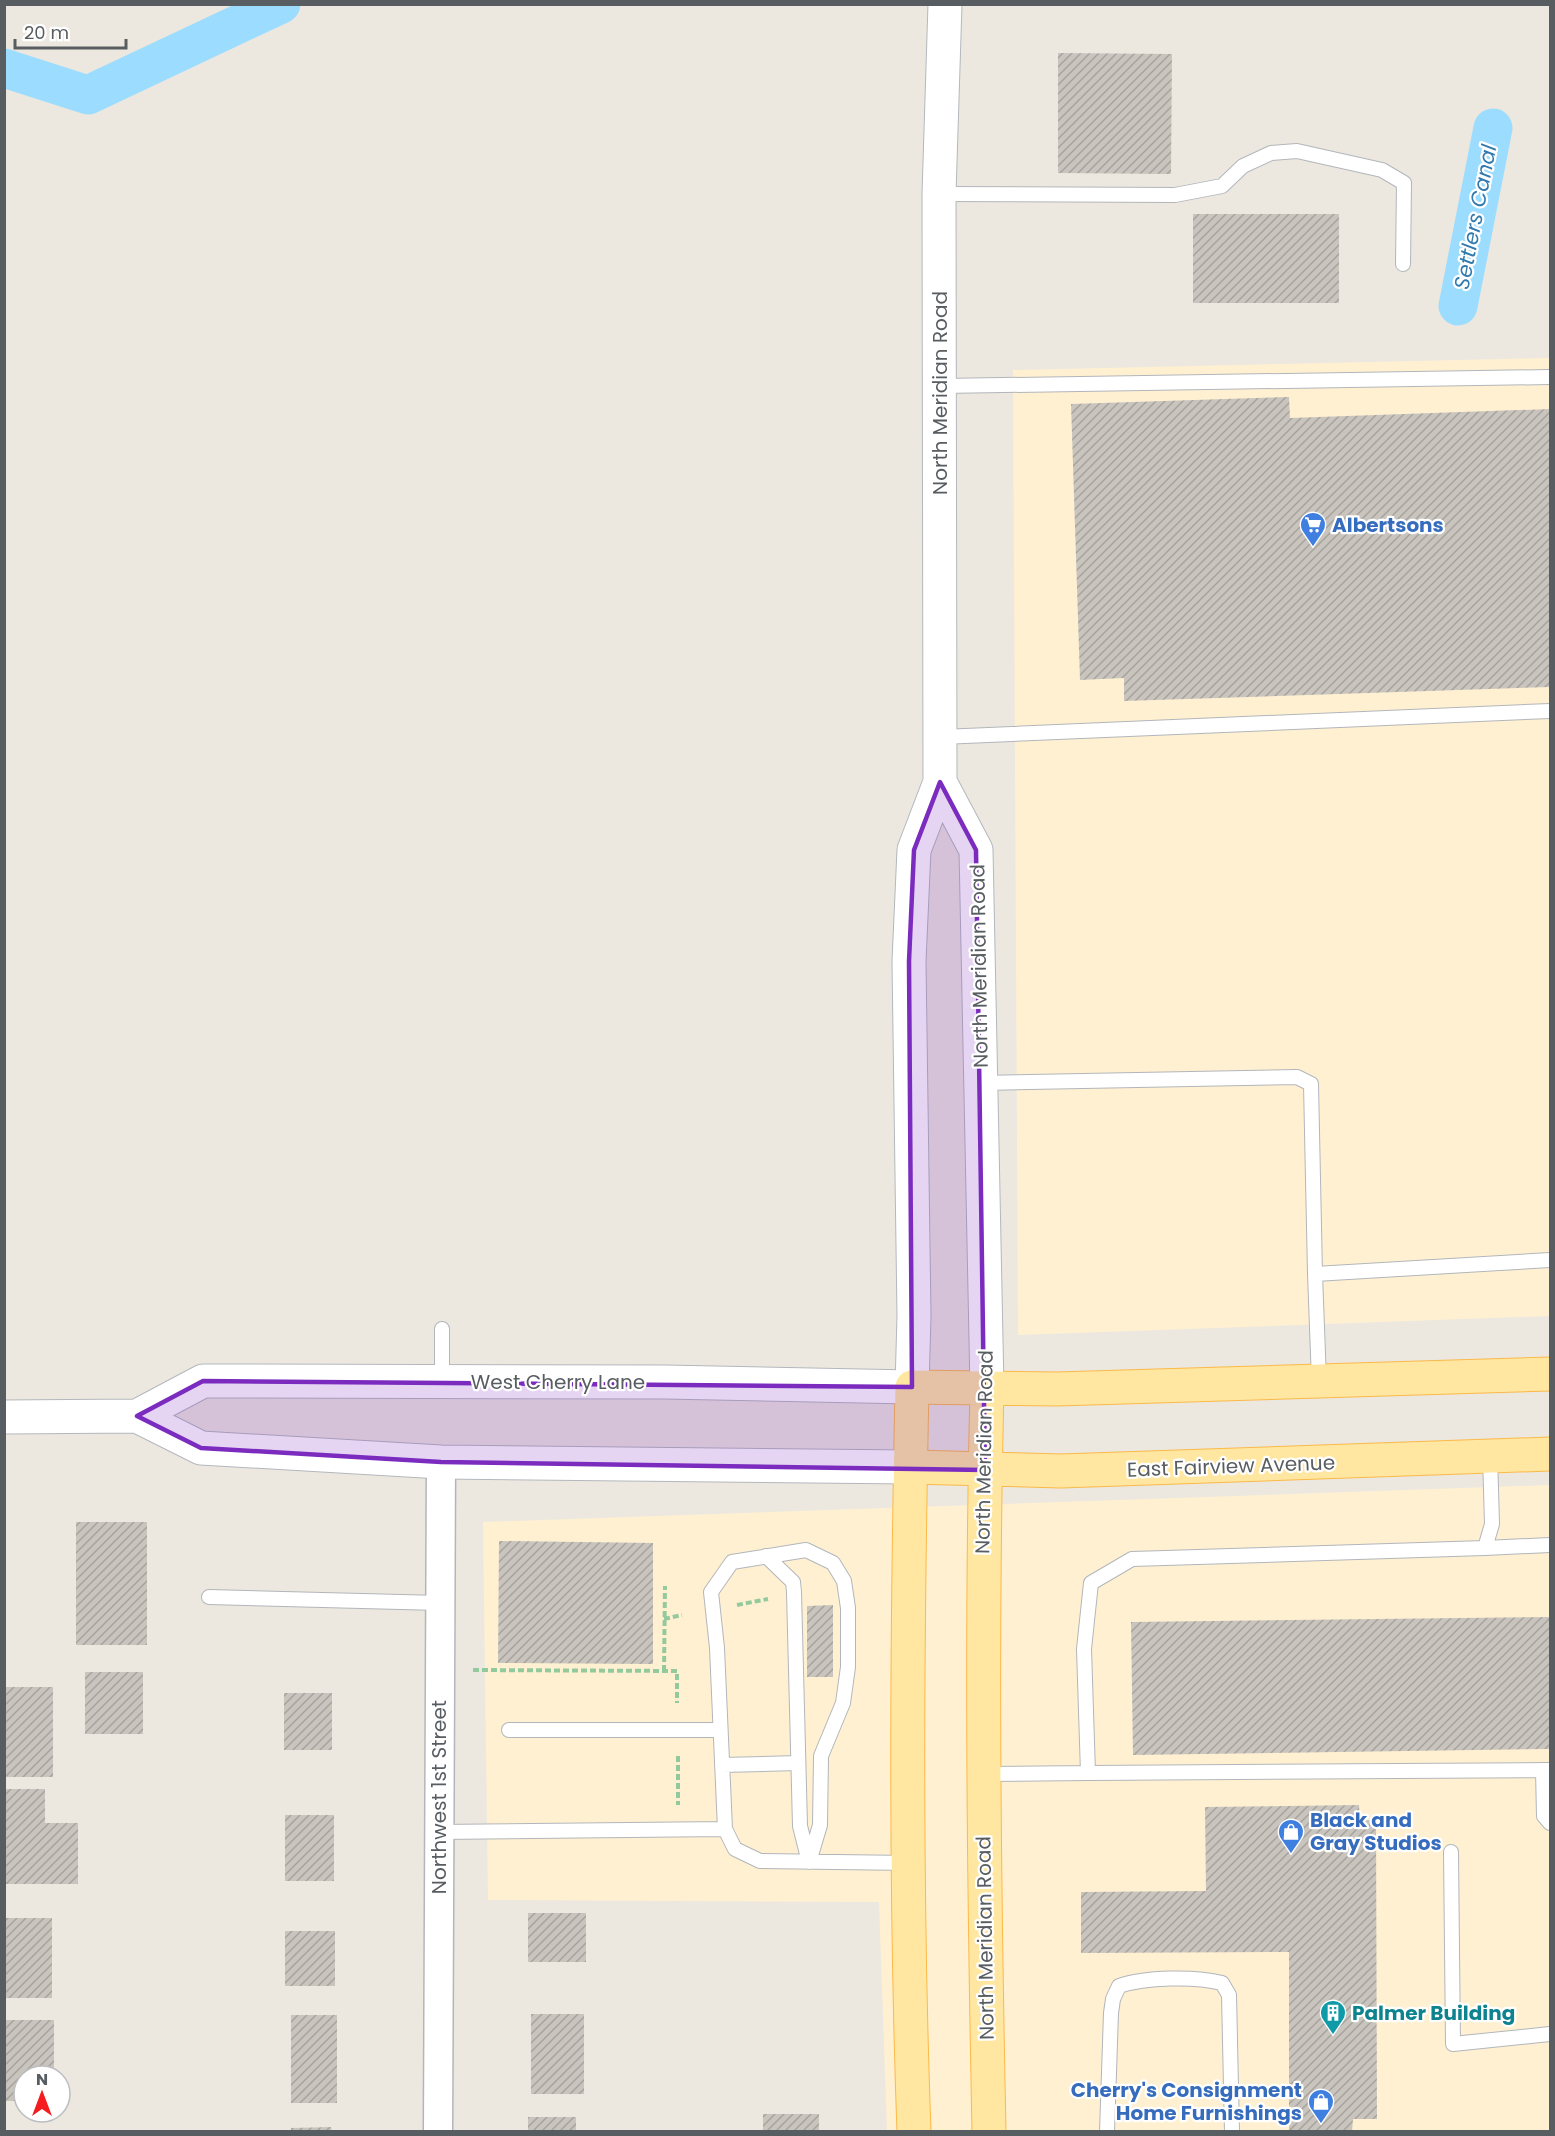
<svg xmlns="http://www.w3.org/2000/svg" width="1555" height="2136" font-family="Poppins,sans-serif">
<defs>
<pattern id="building-hatch" width="6" height="6" patternUnits="userSpaceOnUse" patternTransform="scale(1.5)"><rect width="6" height="6" fill="#c9c5be"/><path d="M-1 1l2-2M0 6l6-6M5 7l2-2" fill="none" stroke="#a6a39e"/></pattern>
</defs>
<rect width="100%" height="100%" fill="#ede8df"/>
<path fill="#fff0d1" d="M1550 358V1316L1018 1335 1013 370Z
M1550 1485V2131H887L879 1902 488 1900 483 1522Z"/>
<g fill="none" stroke-linecap="round" stroke-linejoin="round">
<path stroke="#9cddff" stroke-width="39" d="M4 68 88 95 281 4
M1458 306 1493 128"/>
</g>
<path fill="url(#building-hatch)" d="M1058 53 1172 54 1171 174 1058 173Z
M1193 214H1339V303H1193Z
M1289 397 1290 418 1550 409V687L1124 701V678L1080 680 1071 404Z
M76 1522H147V1645H76Z
M499 1541 653 1543V1664L498 1663Z
M833 1605V1677H807V1606Z
M1550 1617V1749L1133 1755 1131 1622Z
M85 1672H143V1734H85Z
M4 1687H53V1777H4Z
M284 1693H332V1750H284Z
M4 1789H45V1823H78V1884H4Z
M1359 1805 1360 1820H1376L1377 2119H1353L1352 2132H1289V1952L1081 1953V1892L1206 1891 1205 1807Z
M285 1815H334V1881H285Z
M528 1913H586V1962H528Z
M5 1918H52V1998H5Z
M285 1931H335V1986H285Z
M531 2014H584V2094H531Z
M291 2015H337V2103H291Z
M4 2020H54V2076H24V2101H4Z
M763 2114H819V2132H763Z
M528 2117H576V2132H528Z
M331 2127 332 2132H291V2128Z"/>
<g fill="none" stroke-linecap="round" stroke-linejoin="round">
<defs>
<path id="lane" d="M939 194 1175 195 1222 186 1243 166 1271 153 1297 151 1382 170 1404 183 1403 264
M941 386 1550 377
M941 737 1550 711
M981 1083 1297 1077 1311 1084 1315 1274
M442 1329V1382
M1319 1381 1315 1274 1550 1260
M1485 1548 1550 1545
M209 1597 440 1603
M509 1730H720
M722 1765 798 1763
M1543 1770 1544 1816 1550 1823
M1088 1773 1550 1770
M983 1774 1088 1773 1084 1649 1091 1583 1132 1559 1485 1548 1492 1524 1490 1455
M725 1829 735 1849 760 1861 909 1863
M439 1832 725 1829 717 1648 711 1592 732 1562 806 1550 833 1563 844 1581 848 1608V1667L843 1703 821 1756 820 1825 809 1862 800 1826 794 1592 793 1582 766 1556
M1451 1852 1453 2044 1550 2034
M1107 2132 1111 2013 1113 1999 1119 1986C1145 1977 1195 1976 1222 1983L1229 1995 1232 2132"/>
<path id="street" d="M438 2132 441 1462"/>
<path id="secondary" d="M940 782 976 850 987 1389
M137 1416 203 1381 665 1382 912 1387 914 1316 909 961 914 850 940 782 939 194 945 4
M4 1417 137 1416 201 1448 441 1462 911 1467"/>
<path id="primary" d="M987 1389C981 1636 984 1884 989 2132
M911 1467 1061 1471 1550 1454
M914 2132C905 1884 907 1635 912 1387L1057 1389 1550 1374"/>
</defs>
<use href="#lane" stroke="#b2b6bb" stroke-width="16"/>
<use href="#street" stroke="#b2b6bb" stroke-width="31"/>
<use href="#secondary" stroke="#b3b8bd" stroke-width="35"/>
<use href="#primary" stroke="#fbb949" stroke-width="35"/>
<path stroke="#93ca9d" stroke-width="4" stroke-dasharray="6 3" stroke-linecap="butt" d="M737 1605 768 1599
M664 1619 682 1615
M473 1670 677 1671V1703
M664 1671 665 1586
M678 1756V1805"/>
<use href="#lane" stroke="#fff" stroke-width="14"/>
<use href="#street" stroke="#fff" stroke-width="28"/>
<use href="#secondary" stroke="#fff" stroke-width="33"/>
<use href="#primary" stroke="#ffe7a1" stroke-width="33"/>
</g>
<path fill="#7b2cbf" fill-opacity="0.2" stroke="#7b2cbf" stroke-width="4.5" stroke-linejoin="round" d="M940 782 976 850 985 1470 441 1462 201 1448 137 1416 203 1381 912 1387 909 961 914 850Z"/>
<defs>
<symbol id="supermarket-pin" viewBox="-11 -11 22 30"><path d="M0 17L-7.5 6A9.5 9.5 0 1 1 7.5 6Z" fill="#3f7fe0" stroke="#fff"/><path d="M-6-5.5h2.5l.6 2H6L4.5 2H-2.5L-4.4-4H-6ZM-1.5 3.2a1.3 1.3 0 1 0 .1 0ZM3 3.2a1.3 1.3 0 1 0 .1 0Z" fill="#fff"/></symbol>
<symbol id="shop-pin" viewBox="-11 -11 22 30"><path d="M0 17L-7.5 6A9.5 9.5 0 1 1 7.5 6Z" fill="#3f7fe0" stroke="#fff"/><path d="M-5-2.5h2.3a2.7 3.5 0 0 1 5.4 0H5L5.5 6h-11ZM-1.5-2.5h3a1.5 2.3 0 0 0-3 0Z" fill="#fff"/></symbol>
<symbol id="building-pin" viewBox="-11 -11 22 30"><path d="M0 17L-7.5 6A9.5 9.5 0 1 1 7.5 6Z" fill="#0f9aa8" stroke="#fff"/><path d="M-4-6H4V6H1V3H-1V6H-4ZM-2.5-4.3h1.7v1.8h-1.7ZM.8-4.3h1.7v1.8H.8ZM-2.5-1h1.7V.8h-1.7ZM.8-1h1.7V.8H.8Z" fill="#fff"/></symbol>
</defs>
<g fill-rule="evenodd">
<use href="#supermarket-pin" x="1298" y="510" width="30" height="40"/>
<use href="#shop-pin" x="1276" y="1817" width="30" height="40"/>
<use href="#building-pin" x="1318" y="1998" width="30" height="40"/>
<use href="#shop-pin" x="1306" y="2087" width="30" height="40"/>
</g>
<g text-anchor="middle" dominant-baseline="central" stroke-width="4.5" stroke-linejoin="round" paint-order="stroke">
<g font-size="20" fill="#585d61" stroke="#fff">
<text transform="translate(940 393) rotate(-90)">North Meridian Road</text>
<text transform="translate(979 966) rotate(-91)">North Meridian Road</text>
<text x="558" y="1382">West Cherry Lane</text>
<text transform="translate(984 1452) rotate(-89)">North Meridian Road</text>
<text transform="translate(1231 1466) rotate(-2)">East Fairview Avenue</text>
<text transform="translate(439 1797) rotate(-90)">Northwest 1st Street</text>
<text transform="translate(985 1938) rotate(-91)">North Meridian Road</text>
</g>
<g font-size="20" font-weight="bold" fill="#366cbe" stroke="#fff" text-anchor="start">
<text x="1332" y="525">Albertsons</text>
<text x="1310" y="1820">Black and<tspan x="1310" dy="23">Gray Studios</tspan></text>
<text x="1302" y="2090" text-anchor="end">Cherry's Consignment<tspan x="1302" dy="23">Home Furnishings</tspan></text>
</g>
<g font-size="20" font-weight="bold" fill="#0d838f" stroke="#fff" text-anchor="start">
<text x="1352" y="2013">Palmer Building</text>
</g>
<g font-size="21" font-style="italic" fill="#317aae" stroke="#fff">
<text transform="translate(1475 217) rotate(-79)">Settlers Canal</text>
</g>
</g>
<rect width="1555" height="2136" fill="none" stroke="#585d61" stroke-width="12"/>
<g transform="translate(42 2094)"><circle r="28" fill="#ffffff" stroke="#bcbec0" stroke-width="1.5"/>
<path d="M0-4.5L10 22L0 15L-10 22Z" fill="#f51c1f"/>
<text y="-9" font-size="16" font-weight="bold" text-anchor="middle" fill="#585d61">N</text>
</g>
<path d="M15 39v9h111v-9" fill="none" stroke="#585d61" stroke-width="3"/>
<text x="24" y="39" font-size="18" fill="#585d61" stroke="#ffffff" stroke-width="4.5" paint-order="stroke">20 m</text>
</svg>
